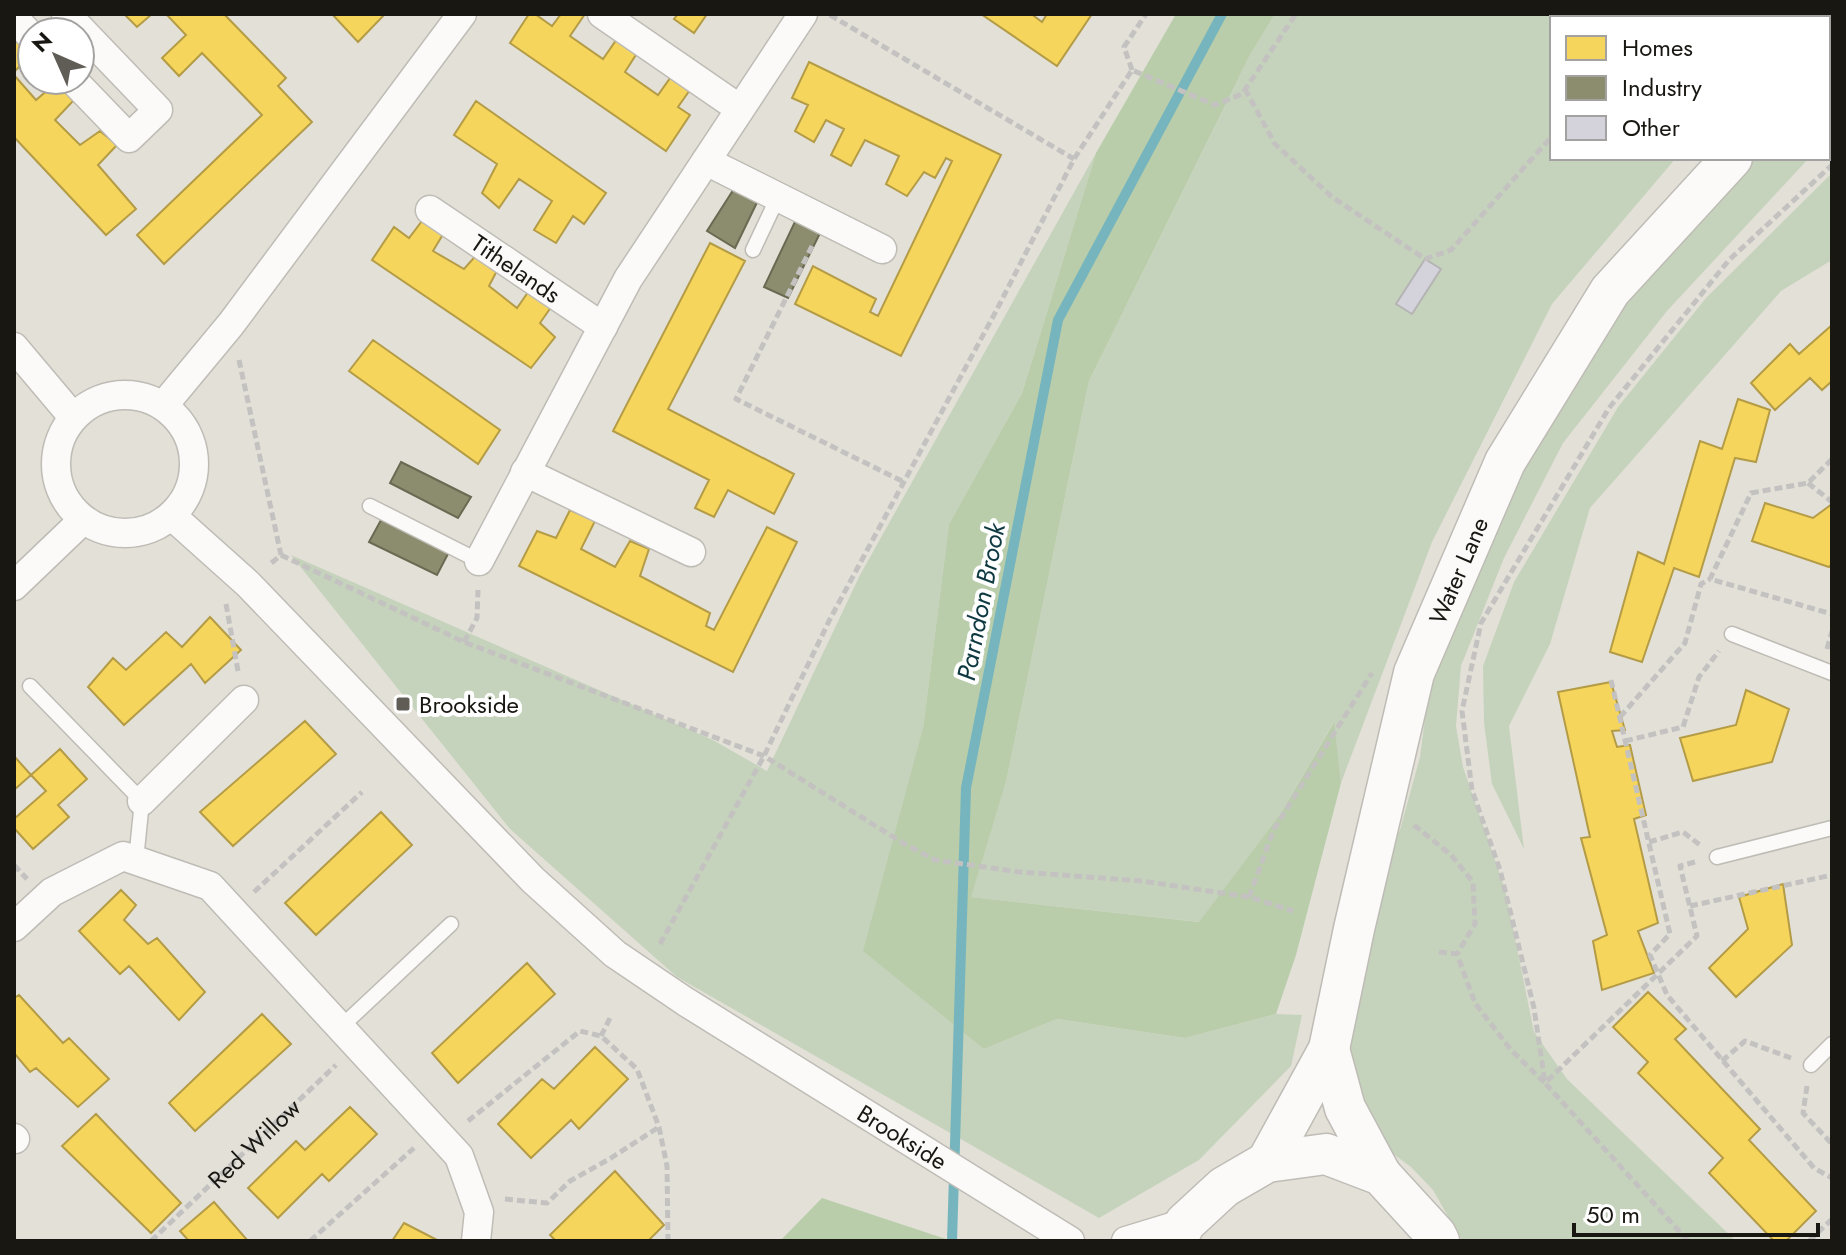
<svg xmlns="http://www.w3.org/2000/svg" width="1846" height="1255" font-family="Jost,sans-serif">
<rect width="100%" height="100%" fill="#e3e0d8"/>
<path fill="#c6d3bc" d="M1275 14H1832V17L1828 20V18H1552V158H1676L1552 304 1432 542 1341 783 1333 723 1281 813 1200 922 970 897 1006 782 1089 381 1250 55Z
M1096 153 1022 393 949 524 923 728 984 1049 1057 1019 1185 1038 1276 1014 1302 1015 1291 1066 1199 1160 1099 1218 677 977 510 829 291 555 713 740 767 771 860 575Z
M1750 158H1809L1667 311 1563 443 1504 558 1461 666 1456 726 1463 767 1505 889 1534 1032 1567 1079 1736 1241H1462L1433 1190 1411 1167 1388 1150 1353 1092 1346 1039 1386 855 1400 830 1420 757 1431 672 1491 517 1579 362 1649 267Z
M1832 173V260L1781 291 1590 508 1550 644 1509 726 1524 849 1492 784 1484 723 1483 666 1514 582 1618 407 1706 298Z"/>
<path fill="#b9cdab" d="M1176 14H1275L1250 55 1089 381 1006 782 971 897 1199 922 1281 813 1334 722 1341 783 1296 955 1276 1014 1185 1038 1057 1019 984 1049 863 951 923 728 949 524 1022 393 1096 153Z
M822 1198 952 1241H780Z"/>
<path fill="#f6d55c" stroke="#b49c46" stroke-width="2" d="M124 14H152L137 27Z
M166 14H224L286 78 278 86 312 122 164 264 137 235 262 115 202 53 179 76 162 58 186 35Z
M332 14H385L358 42Z
M529 14H535L552 26 561 14H585L570 36 603 59 619 36 639 50 625 72 658 95 673 74 692 87 678 107 690 115 666 151 510 43Z
M678 14H707L694 33 674 19Z
M981 14H1035L1034 16 1042 22 1047 14H1092L1057 66Z
M14 38 30 56 14 72Z
M809 62 1001 155 901 356 795 304 813 266 876 299 870 312 878 316 952 161 946 158 935 178 924 172 907 196 886 184 899 156 865 140 851 166 831 155 844 129 826 120 814 142 795 131 808 105 792 98Z
M14 75 36 100 57 82 74 100 55 120 80 145 100 131 117 145 98 165 136 209 106 235 14 137Z
M476 101 606 193 584 224 573 216 556 243 534 230 552 201 519 179 499 208 482 193 497 164 454 135Z
M428 213 448 226 433 251 464 269 480 251 501 263 489 286 517 308 533 285 556 300 540 323 555 337 531 368 372 260 394 227 409 238Z
M710 243 745 261 668 409 794 474 774 514 728 490 714 517 695 508 709 480 613 431Z
M1832 325V381L1822 390 1810 378 1775 410 1751 383 1790 344 1799 354Z
M373 340 500 430 478 464 349 371Z
M1738 399 1770 410 1756 462 1735 458 1699 577 1674 568 1642 662 1610 652 1638 552 1664 564 1700 441 1722 449Z
M1765 503 1813 518 1832 504V564L1829 567 1752 541Z
M570 510 595 521 581 549 615 567 630 541 649 549 640 576 710 613 706 626 714 630 767 527 797 542 733 672 519 566 537 531 556 538Z
M210 617 241 650 205 683 191 664 124 725 88 687 113 658 126 670 166 632 182 647Z
M1611 682 1625 730 1612 731 1617 747 1630 745 1646 815 1634 819 1658 923 1638 931 1654 973 1602 990 1593 941 1607 935 1581 838 1590 837 1558 692Z
M1746 690 1789 709 1772 762 1693 781 1680 738 1736 725Z
M305 721 336 754 233 846 200 812Z
M60 749 87 779 58 805 69 817 33 849 14 828V819L46 791 31 775Z
M14 756 31 775 14 790Z
M381 812 412 845 316 935 285 903Z
M1783 884 1792 945 1736 997 1709 968 1748 929 1739 897Z
M121 890 136 905 124 920 148 944 157 938 205 992 179 1020 129 966 120 974 79 931Z
M527 963 555 994 458 1083 432 1053Z
M1648 992 1686 1029 1675 1039 1760 1129 1749 1140 1816 1211 1786 1241H1774L1709 1173 1723 1158 1638 1073 1648 1062 1613 1027Z
M19 995 63 1043 69 1038 109 1079 78 1107 36 1068 30 1072 14 1053V998Z
M262 1014 291 1044 195 1131 169 1103Z
M595 1047 628 1079 579 1129 571 1120 531 1158 498 1124 542 1079 554 1089Z
M350 1107 377 1134 329 1181 322 1174 278 1218 248 1188 296 1141 305 1150Z
M96 1114 181 1203 151 1233 62 1146Z
M615 1171 664 1225 648 1241H556L550 1235Z
M214 1202 248 1241H189L180 1231Z
M404 1223 439 1241H392Z"/>
<path fill="#8c8c6e" stroke="#6a6952" stroke-width="2" d="M739 181 763 190 735 248 707 231Z
M802 207 827 219 788 298 764 287Z
M401 462 471 497 458 518 390 483Z
M381 520 449 552 437 575 369 542Z"/>
<g fill="none" stroke-linecap="round" stroke-linejoin="round">
<path stroke="#76b5bd" stroke-width="10" d="M952 1241 966 788 1058 320 1222 14"/>
</g>
<path fill="#d4d2db" stroke="#b5b4b4" stroke-width="2" d="M1425 259 1441 269 1412 314 1396 304Z"/>
<g fill="none" stroke-linecap="round" stroke-linejoin="round">
<defs>
<path id="lane" d="M753 250 778 197
M370 506 479 561
M1732 634 1832 673
M30 686 142 801 136 860
M1717 857 1832 828
M341 1027 451 924
M1811 1065 1832 1044"/>
<g id="street">
<path d="M66 14 158 110 129 138 73 80"/>
<path d="M602 14 740 109"/>
<path d="M14 18 32 37"/>
<path d="M706 161 882 249"/>
<path id="s2" d="M430 210 603 327"/>
<path d="M14 347 73 417"/>
<circle cx="125" cy="464" r="69"/>
<path d="M163 406 231 324 462 14"/>
<path d="M525 472 691 552"/>
<path id="s3" d="M172 516 248 584 533 880 615 954 686 1002 1070 1241"/>
<path d="M479 561 628 279 803 14"/>
<path d="M14 586 83 520"/>
<path d="M142 801 244 700"/>
<path d="M14 927 52 892 123 856 210 886 459 1156 479 1212 476 1241"/>
<path d="M14 1138 15 1139"/>
<path d="M1126 1241 1185 1223"/>
</g>
<g id="secondary">
<path d="M1828 70 1832 66"/>
<path d="M1329 1049 1345 1108 1381 1175"/>
<path id="s4" d="M1267 1162 1329 1049 1354 929 1414 673 1505 462 1610 291 1732 158"/>
<path d="M1176 1241 1185 1223 1224 1187 1267 1162 1326 1154 1381 1175 1436 1235 1439 1241"/>
</g>
</defs>
<use href="#lane" stroke="#bebcb5" stroke-width="17"/>
<use href="#street" stroke="#bebcb5" stroke-width="31"/>
<use href="#secondary" stroke="#bebcb5" stroke-width="43"/>
<g stroke="#c3c2c0" stroke-width="5" stroke-dasharray="8 4" stroke-linecap="butt">
<path d="M830 15 1074 159"/>
<path d="M1132 70 1124 47 1146 14"/>
<path d="M1245 89 1275 144 1332 197 1425 259 1451 250 1552 136"/>
<path d="M812 246 736 399 904 482"/>
<path d="M239 360 281 555 269 565"/>
<path d="M1832 459 1808 483 1751 493 1710 579 1832 614"/>
<path d="M1808 483 1832 502"/>
<path d="M281 555 464 642 764 756 903 843 935 860 1020 872 1142 881 1249 897 1293 911"/>
<path d="M226 604 238 671"/>
<path d="M464 642 477 618 478 590"/>
<path d="M1827 649 1832 631"/>
<path d="M1611 680 1670 934 1650 955 1667 995 1814 1168 1832 1178"/>
<path d="M1620 717 1685 643 1701 584 1710 579"/>
<path d="M1625 741 1683 727 1699 677 1719 651"/>
<path d="M1414 825 1451 855 1473 882 1475 924 1457 954"/>
<path d="M1649 842 1683 832 1700 845"/>
<path d="M14 865 27 879"/>
<path d="M254 892 362 792"/>
<path d="M1249 897 1274 829 1372 673"/>
<path d="M1690 906 1832 875"/>
<path d="M660 944 764 756 830 619 995 313 1074 159 1132 70 1215 105 1242 94 1296 14"/>
<path d="M1439 952 1457 954 1475 1003 1511 1050 1545 1083 1697 936 1680 866 1695 862"/>
<path d="M601 1036 611 1016"/>
<path d="M1722 1061 1745 1041 1791 1058"/>
<path d="M1807 1086 1803 1113 1832 1144"/>
<path d="M468 1121 580 1031 601 1036 637 1069 659 1127 667 1166 668 1241"/>
<path d="M505 1199 547 1203 570 1181 611 1158 659 1127"/>
<path id="s1" d="M151 1241 336 1065"/>
<path d="M310 1241 414 1148"/>
<path d="M1688 1241 1545 1083 1534 1008 1500 870 1472 790 1462 711 1481 623 1609 408 1729 260 1832 165"/>
<path d="M1809 1241 1832 1219"/>
</g>
<use href="#lane" stroke="#fbfaf9" stroke-width="14"/>
<use href="#street" stroke="#fbfaf9" stroke-width="28"/>
<use href="#secondary" stroke="#fbfaf9" stroke-width="40"/>
</g>
<rect fill="#605d57" stroke="#fff" stroke-width="3" x="395" y="696" width="16" height="16" rx="4"/>
<g text-anchor="middle" dominant-baseline="central" stroke-width="8" stroke-linejoin="round" paint-order="stroke">
<g font-size="24" fill="#191712" stroke="#fff">
<text stroke="none"><textPath href="#s2" startOffset="104">Tithelands</textPath></text>
<text stroke="none"><textPath href="#s4" startOffset="626">Water Lane</textPath></text>
<text stroke="none"><textPath href="#s3" startOffset="964">Brookside</textPath></text>
<text stroke="none"><textPath href="#s1" startOffset="142">Red Willow</textPath></text>
</g>
<g font-size="24" fill="#191712" stroke="#fff" text-anchor="start">
<text x="419" y="704">Brookside</text>
</g>
<g font-size="26" font-style="italic" fill="#0e3940" stroke="#fff">
<text transform="translate(981 602) rotate(-79)">Parndon Brook</text>
</g>
</g>
<rect width="1846" height="1255" fill="none" stroke="#191712" stroke-width="32"/>
<rect x="1550" y="16" width="280" height="144" fill="#ffffff" stroke="#a3a2a0" stroke-width="2"/>
<rect x="1566" y="36" width="40" height="24" fill="#f6d55c" stroke="#a3a2a0" stroke-width="2"/>
<text x="1622" y="56" font-size="24" fill="#191712">Homes</text>
<rect x="1566" y="76" width="40" height="24" fill="#8c8c6e" stroke="#a3a2a0" stroke-width="2"/>
<text x="1622" y="96" font-size="24" fill="#191712">Industry</text>
<rect x="1566" y="116" width="40" height="24" fill="#d4d2db" stroke="#a3a2a0" stroke-width="2"/>
<text x="1622" y="136" font-size="24" fill="#191712">Other</text>
<g transform="translate(56 56) rotate(315)"><circle r="38" fill="#ffffff" stroke="#a3a2a0" stroke-width="2"/>
<path d="M0-6L14 30L0 20L-14 30Z" fill="#605d57"/>
<text y="-12" font-size="22" font-weight="bold" text-anchor="middle" fill="#191712">N</text>
</g>
<path d="M1574 1223v12h244v-12" fill="none" stroke="#191712" stroke-width="4"/>
<text x="1586" y="1223" font-size="24" fill="#191712" stroke="#ffffff" stroke-width="6" paint-order="stroke">50 m</text>
</svg>
